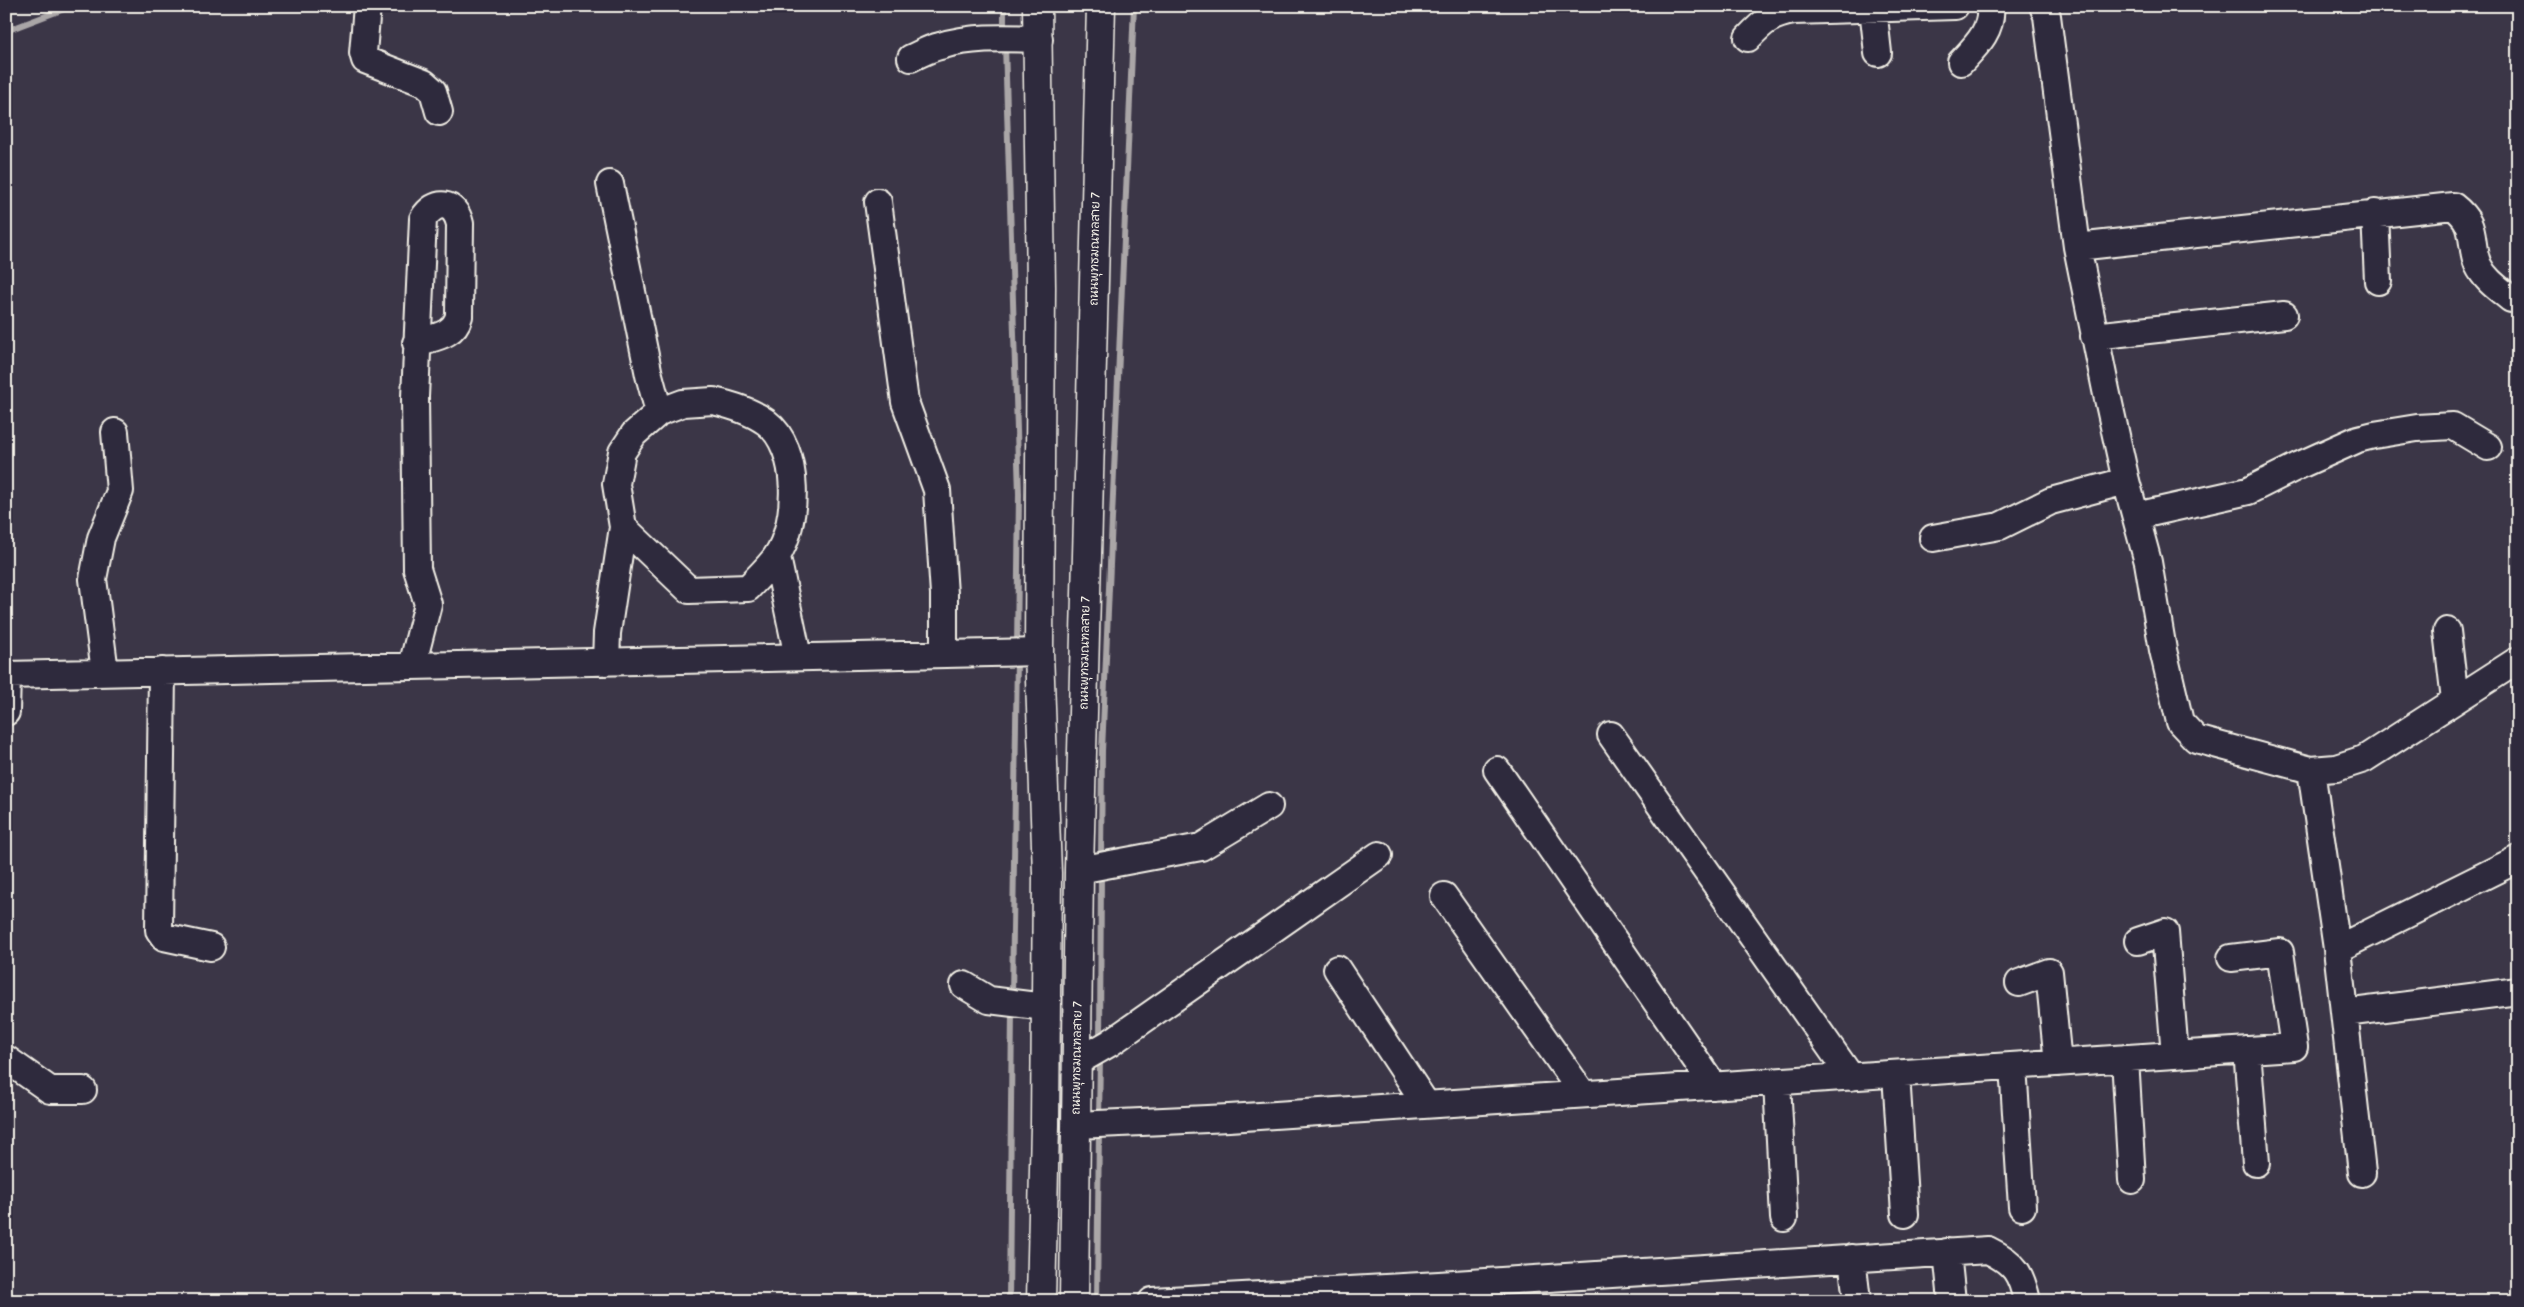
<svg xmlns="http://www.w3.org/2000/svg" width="2524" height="1307" font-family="'Balsamiq Sans','Playpen Sans Thai',sans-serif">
<rect width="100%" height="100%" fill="#3b3647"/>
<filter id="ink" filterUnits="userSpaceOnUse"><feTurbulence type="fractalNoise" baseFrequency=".02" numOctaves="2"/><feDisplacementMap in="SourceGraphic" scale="10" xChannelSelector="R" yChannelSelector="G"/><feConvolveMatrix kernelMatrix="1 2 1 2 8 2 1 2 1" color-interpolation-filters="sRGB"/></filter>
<g filter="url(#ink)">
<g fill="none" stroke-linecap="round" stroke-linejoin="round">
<path stroke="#aaa6a7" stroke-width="6" d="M1004 6V32
M6 31 72 6
M1005 45 1019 494 1017 647
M1101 859 1102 751 1134 6
M1012 997 1017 657
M1100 1042 1101 872
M1099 1119 1100 1057
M1009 1301 1012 1010
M1097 1301 1099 1129"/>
<defs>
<path id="minor" d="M367 6 363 53 365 60 424 83 433 91 439 112
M2043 6 2047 16 2077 247 2106 390 2126 481 2148 562 2163 650 2180 722 2196 739 2311 770 2336 768 2364 759 2518 660
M1873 8 1878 53
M1748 38C1764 21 1771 15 1794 11L1955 6
M911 58C920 54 930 48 940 46 972 36 1006 38 1039 39
M1961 62C1976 46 1993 30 1990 6
M610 184 649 375 659 412
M878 202 905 402 937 490 944 594V654
M2375 213 2378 281
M2077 247 2453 206C2479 226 2468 240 2478 265 2485 280 2499 289 2511 299
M2094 336 2284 315
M713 401C731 405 751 411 766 422 801 448 799 524 776 557 768 568 757 578 748 588L689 590 623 527 616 484 622 452 634 434 659 412 683 403Z
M2136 516 2248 491 2300 465 2358 439 2374 435 2417 428 2453 426 2488 447
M1933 538 2000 526 2051 501 2126 481
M777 557 798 657
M2447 631 2455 700
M606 662 607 633 623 527
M412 666 428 604 417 569 415 397 423 219C435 199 455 201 460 224L459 316C454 336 434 337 416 343
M162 671 159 930 164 937 211 947
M105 672 93 579 101 538 120 491 115 432
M6 675 1039 652
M6 712 7 675
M1611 735 1851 1077
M1497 770 1714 1086
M2311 770 2337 949 2362 1173
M1079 870 1201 847 1269 806
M1444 896 1583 1094
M2138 941 2165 932 2175 1055
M2337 949 2518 859
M1337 969 1426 1104
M2019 983 2049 972 2058 1063
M964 985 989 1000 1045 1007
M2345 1013 2518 991
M2247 1050 2256 1163
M2125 1058 2132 1180
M6 1059 50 1090H83
M1077 1062 1110 1043 1379 855
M2013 1066 2022 1207
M1896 1074 1905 1214
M1777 1082 1784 1218
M1076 1125 1229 1118 2294 1047 2280 952 2231 958
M1947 1252 1952 1301
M1852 1258 1857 1301
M1152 1301 1439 1285 1988 1250C2015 1263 2021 1273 2027 1301"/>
<path id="major" d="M1037 6 1041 287 1039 652 1047 873 1045 1125 1041 1301
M1074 1301 1079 870 1101 6"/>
</defs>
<use href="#minor" stroke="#f4f1e8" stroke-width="30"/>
<use href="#major" stroke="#f4f1e8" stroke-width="31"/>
<use href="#minor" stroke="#2f2a3d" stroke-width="26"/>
<use href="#major" stroke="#2f2a3d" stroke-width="28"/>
</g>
</g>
<g text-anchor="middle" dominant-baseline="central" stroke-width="4.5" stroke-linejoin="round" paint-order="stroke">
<g font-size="12" fill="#f4f1e8" stroke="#2f2a3d">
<text transform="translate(1095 249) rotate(-89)">ถนนพุทธมณฑลสาย 7</text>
<text transform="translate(1085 653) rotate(-89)">ถนนพุทธมณฑลสาย 7</text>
<text transform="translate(1077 1058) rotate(-89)">ถนนพุทธมณฑลสาย 7</text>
</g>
</g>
<rect width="2524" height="1307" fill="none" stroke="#2f2a3d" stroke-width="25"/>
<rect x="12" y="12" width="2499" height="1282" fill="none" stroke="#f4f1e8" stroke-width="2" filter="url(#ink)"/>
</svg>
